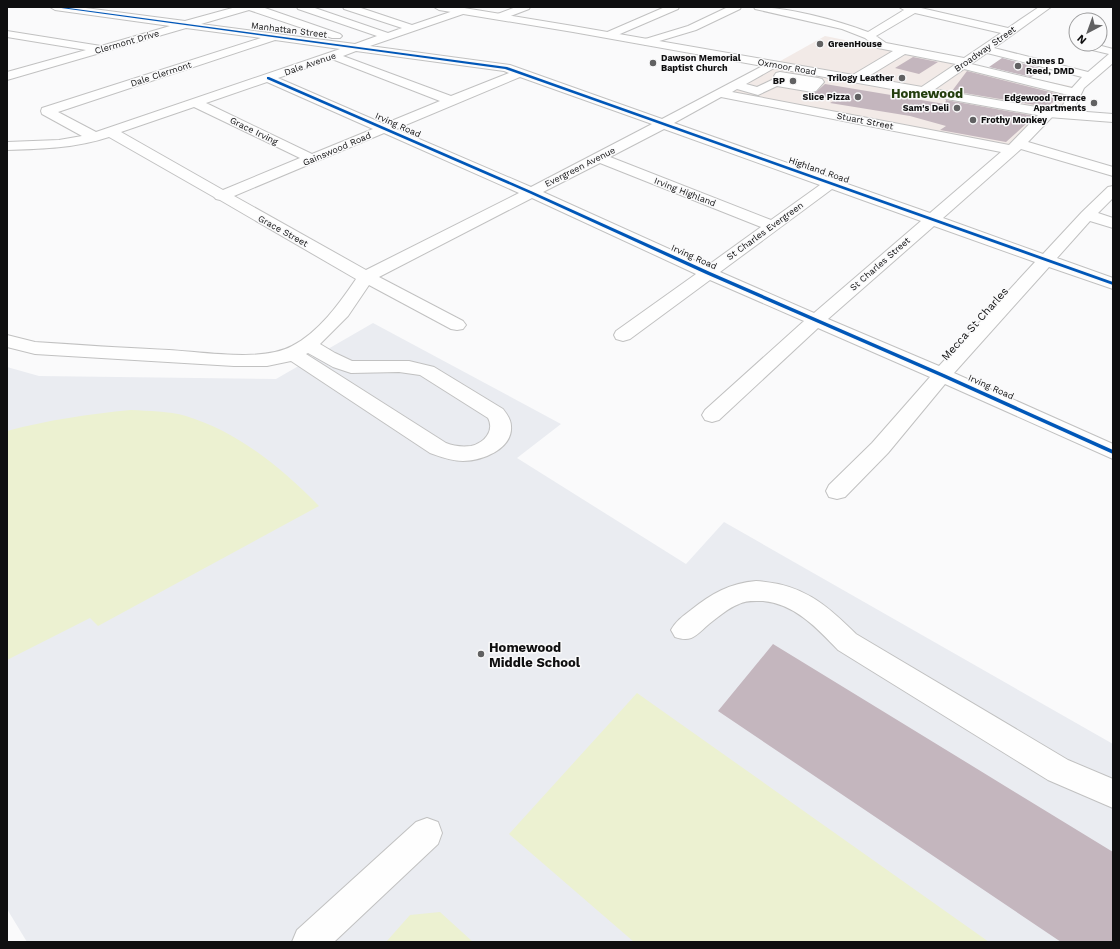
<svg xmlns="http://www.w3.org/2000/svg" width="1120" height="949" font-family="'Work Sans',sans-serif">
<rect width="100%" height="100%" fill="#fafafb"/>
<path fill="#f2eae7" d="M825 36 1075 87 1064 107 1010 147 723 93Z"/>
<path fill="#eaecf1" d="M373 323 561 424 517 458 686 564 724 522 1113 744V942H27L7 909V367L39 376 276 379Z"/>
<path fill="#ecf1d1" d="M131 410C149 411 168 411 186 416 238 432 281 467 319 506L98 626 90 618 7 660V431C48 420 89 414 131 410Z
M637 693 989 942H634L509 834Z
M440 912 473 942H386L410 915Z"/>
<path fill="#c4b6be" d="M913 57 938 62 919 74 895 68Z
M1002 58 1043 69 1031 77 989 67Z
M967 71 1062 95 1047 107 952 91Z
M825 84 945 104 946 100 1035 116 1006 142 940 130 946 126 910 116 830 103 835 100 809 93 816 92Z
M773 644 1113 852V942H1061L718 711Z"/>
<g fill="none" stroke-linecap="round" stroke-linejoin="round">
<defs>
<path id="minor" d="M50 7H78L185 21 236 7H262L340 34 342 36 340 38H332L249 10 201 24 355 44 377 36 298 9 297 7H312L388 33 402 28 344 9 343 7H358L412 25 462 8 466 9 467 11 466 13 370 46 510 65 662 119 772 61 776 63 778 65 776 67 746 84 757 87 776 78 774 76 776 73 780 72 818 78 822 79 824 82 816 91 812 92 777 86 758 95 737 89 732 92 1009 145 1043 110 1063 105 1068 95 964 69 928 94H920L918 91 920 88 956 64 905 54 859 82H851L849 79 851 76 893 51 878 48 865 38 842 29 755 9 754 7C788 7 836 20 868 32L904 10 899 7H922L921 8 1008 28 1039 7H1051L994 48 1088 72 1109 54 1084 48 1082 46 1084 44H1094L1113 49V63L1084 88 1073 111 1053 116 1028 142 1113 167V176L1021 149 943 218 1043 254 1082 212 1108 187 1113 186V198L1098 213 1113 218V228L1090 221 1057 258 1113 278V289L1049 267 954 373 1113 444V459L945 384 888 453 845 497 837 499 829 497 826 491 829 485 872 443 930 377 818 328 719 420 712 422 705 420 702 415 705 410 804 321 710 280 630 339 623 341 616 339 614 335 616 331 696 274 532 198 379 277 463 321 466 325 463 329 457 330 451 329 369 285 348 316 320 344 335 353 352 361H409L434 367 503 409C507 414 511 420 511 426 513 449 482 461 463 461 452 461 441 457 430 453L291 361 267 366H234L35 354 7 347V335L35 342C80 345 124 348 169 350 203 352 263 362 292 346 319 332 339 304 356 279L220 200 216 199 214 197 109 137C76 148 42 149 7 150V142L59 140 82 136 42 114 41 111 42 108 261 38 186 28 7 80V72L86 50 7 37V31L101 46 170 26 55 10ZM915 13 1001 33 964 58 886 43 876 36ZM275 40 340 49 96 132 58 112ZM356 51 504 71 509 73 451 96 343 56ZM987 53 1082 77 1072 88 971 64ZM332 59 440 101 384 124 278 78ZM520 77 652 124 531 187 396 129ZM267 82 373 129 312 154 206 103ZM721 97 1001 152 930 213 674 123ZM194 107 300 158 223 190 121 132ZM664 129 820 185 771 220 610 157ZM384 133 519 193 366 270 234 196ZM600 163 761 227 707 266 543 192ZM832 189 921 221 814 313 720 272ZM934 226 1035 262 939 366 828 319ZM308 353 333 367 351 373 399 372 420 375 488 418C495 431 484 443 471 446 462 447 453 446 446 443L306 354Z
M516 7H530L529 9 503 19H495L494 17 495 15Z
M665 7H679L678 9 613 37H605L604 35 605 33Z
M728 7H741L740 9 696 30 646 45 640 42 642 40 688 26Z
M756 581C802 584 825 603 856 634L1068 760 1113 779V808L1048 780 838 650C817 628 795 604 763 601 755 601 746 600 739 604 728 608 718 617 709 624 696 635 692 643 675 637L671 630C676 621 683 616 691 610 711 594 730 583 756 581Z
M427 818 438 822 442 833 438 844 334 942H292L297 930 416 822Z"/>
<path id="major" d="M434 7H458L573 26 1048 109 1113 114V122L1048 117 573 32 439 10Z"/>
</defs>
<use href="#minor" stroke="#c1c1c1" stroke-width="2"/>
<use href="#major" stroke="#c1c1c1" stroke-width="2"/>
<use href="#minor" fill="#fefefe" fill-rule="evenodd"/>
<use href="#major" fill="#fefefe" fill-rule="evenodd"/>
<defs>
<path id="cycleway" d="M54 7H61L507 67 1113 282V285L505 69Z
M267 77H269L531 191 710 272 944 374 1113 450V454L940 376 706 274 529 193 267 79Z"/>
</defs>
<use href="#cycleway" stroke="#fafafb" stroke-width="2"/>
<use href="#cycleway" fill="#0057b8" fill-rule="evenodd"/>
</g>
<g fill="#616162" stroke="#fafafb" stroke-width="1.5">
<circle cx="820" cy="44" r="4"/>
<circle cx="653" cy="63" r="4"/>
<circle cx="1018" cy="66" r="4"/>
<circle cx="902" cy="78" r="4"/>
<circle cx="793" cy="81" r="4"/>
<circle cx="858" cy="97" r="4"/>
<circle cx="1094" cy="103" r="4"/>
<circle cx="957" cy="108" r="4"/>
<circle cx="973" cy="120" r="4"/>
<circle cx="481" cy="654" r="4"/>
</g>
<g text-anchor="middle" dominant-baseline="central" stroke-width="3" stroke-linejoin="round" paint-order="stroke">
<g font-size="9" fill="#0f0f10" stroke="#fafafb">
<text transform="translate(289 30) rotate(7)">Manhattan Street</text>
<text transform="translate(127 42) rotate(-16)">Clermont Drive</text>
<text transform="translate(985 49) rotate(-35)">Broadway Street</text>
<text transform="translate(310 64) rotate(-19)">Dale Avenue</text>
<text transform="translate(787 67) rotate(10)">Oxmoor Road</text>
<text transform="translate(161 74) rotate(-18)">Dale Clermont</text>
<text transform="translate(865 121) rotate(11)">Stuart Street</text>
<text transform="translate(398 125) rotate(24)">Irving Road</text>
<text transform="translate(254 131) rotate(26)">Grace Irving</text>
<text transform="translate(337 149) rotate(-23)">Gainswood Road</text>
<text transform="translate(580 167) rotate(-27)">Evergreen Avenue</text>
<text transform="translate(819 170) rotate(19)">Highland Road</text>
<text transform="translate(685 192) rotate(21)">Irving Highland</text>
<text transform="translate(283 231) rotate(29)">Grace Street</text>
<text transform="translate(765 231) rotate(-36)">St Charles Evergreen</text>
<text transform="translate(694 257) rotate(24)">Irving Road</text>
<text transform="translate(880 264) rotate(-41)">St Charles Street</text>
<text transform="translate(991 387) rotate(24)">Irving Road</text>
</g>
<g font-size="9" font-weight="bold" fill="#0f0f10" stroke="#fafafb" text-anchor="end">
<text x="828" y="44" text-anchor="start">GreenHouse</text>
<text x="661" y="58" text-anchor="start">Dawson Memorial<tspan x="661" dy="10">Baptist Church</tspan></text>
<text x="1026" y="61" text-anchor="start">James D<tspan x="1026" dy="10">Reed, DMD</tspan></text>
<text x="894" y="78">Trilogy Leather</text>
<text x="785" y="81">BP</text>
<text x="850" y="97">Slice Pizza</text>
<text x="1086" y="98">Edgewood Terrace<tspan x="1086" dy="10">Apartments</tspan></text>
<text x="949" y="108">Sam's Deli</text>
<text x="981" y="120" text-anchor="start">Frothy Monkey</text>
</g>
<g font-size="11" fill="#0f0f10" stroke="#fafafb">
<text transform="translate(975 324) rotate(-48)">Mecca St Charles</text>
</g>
<g font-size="13" font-weight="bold" fill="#223d0d" stroke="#fafafb">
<text x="927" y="93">Homewood</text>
</g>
<g font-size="13" font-weight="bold" fill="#0f0f10" stroke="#fafafb" text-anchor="start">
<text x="489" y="647">Homewood<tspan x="489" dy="15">Middle School</tspan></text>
</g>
</g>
<rect width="1120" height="949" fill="none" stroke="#0f0f10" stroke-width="16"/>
<g transform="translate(1088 32) rotate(221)"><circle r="19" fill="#fafafb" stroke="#9c9c9d"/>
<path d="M0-3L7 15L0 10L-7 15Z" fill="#616162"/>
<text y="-6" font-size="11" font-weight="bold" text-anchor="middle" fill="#0f0f10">N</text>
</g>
</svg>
